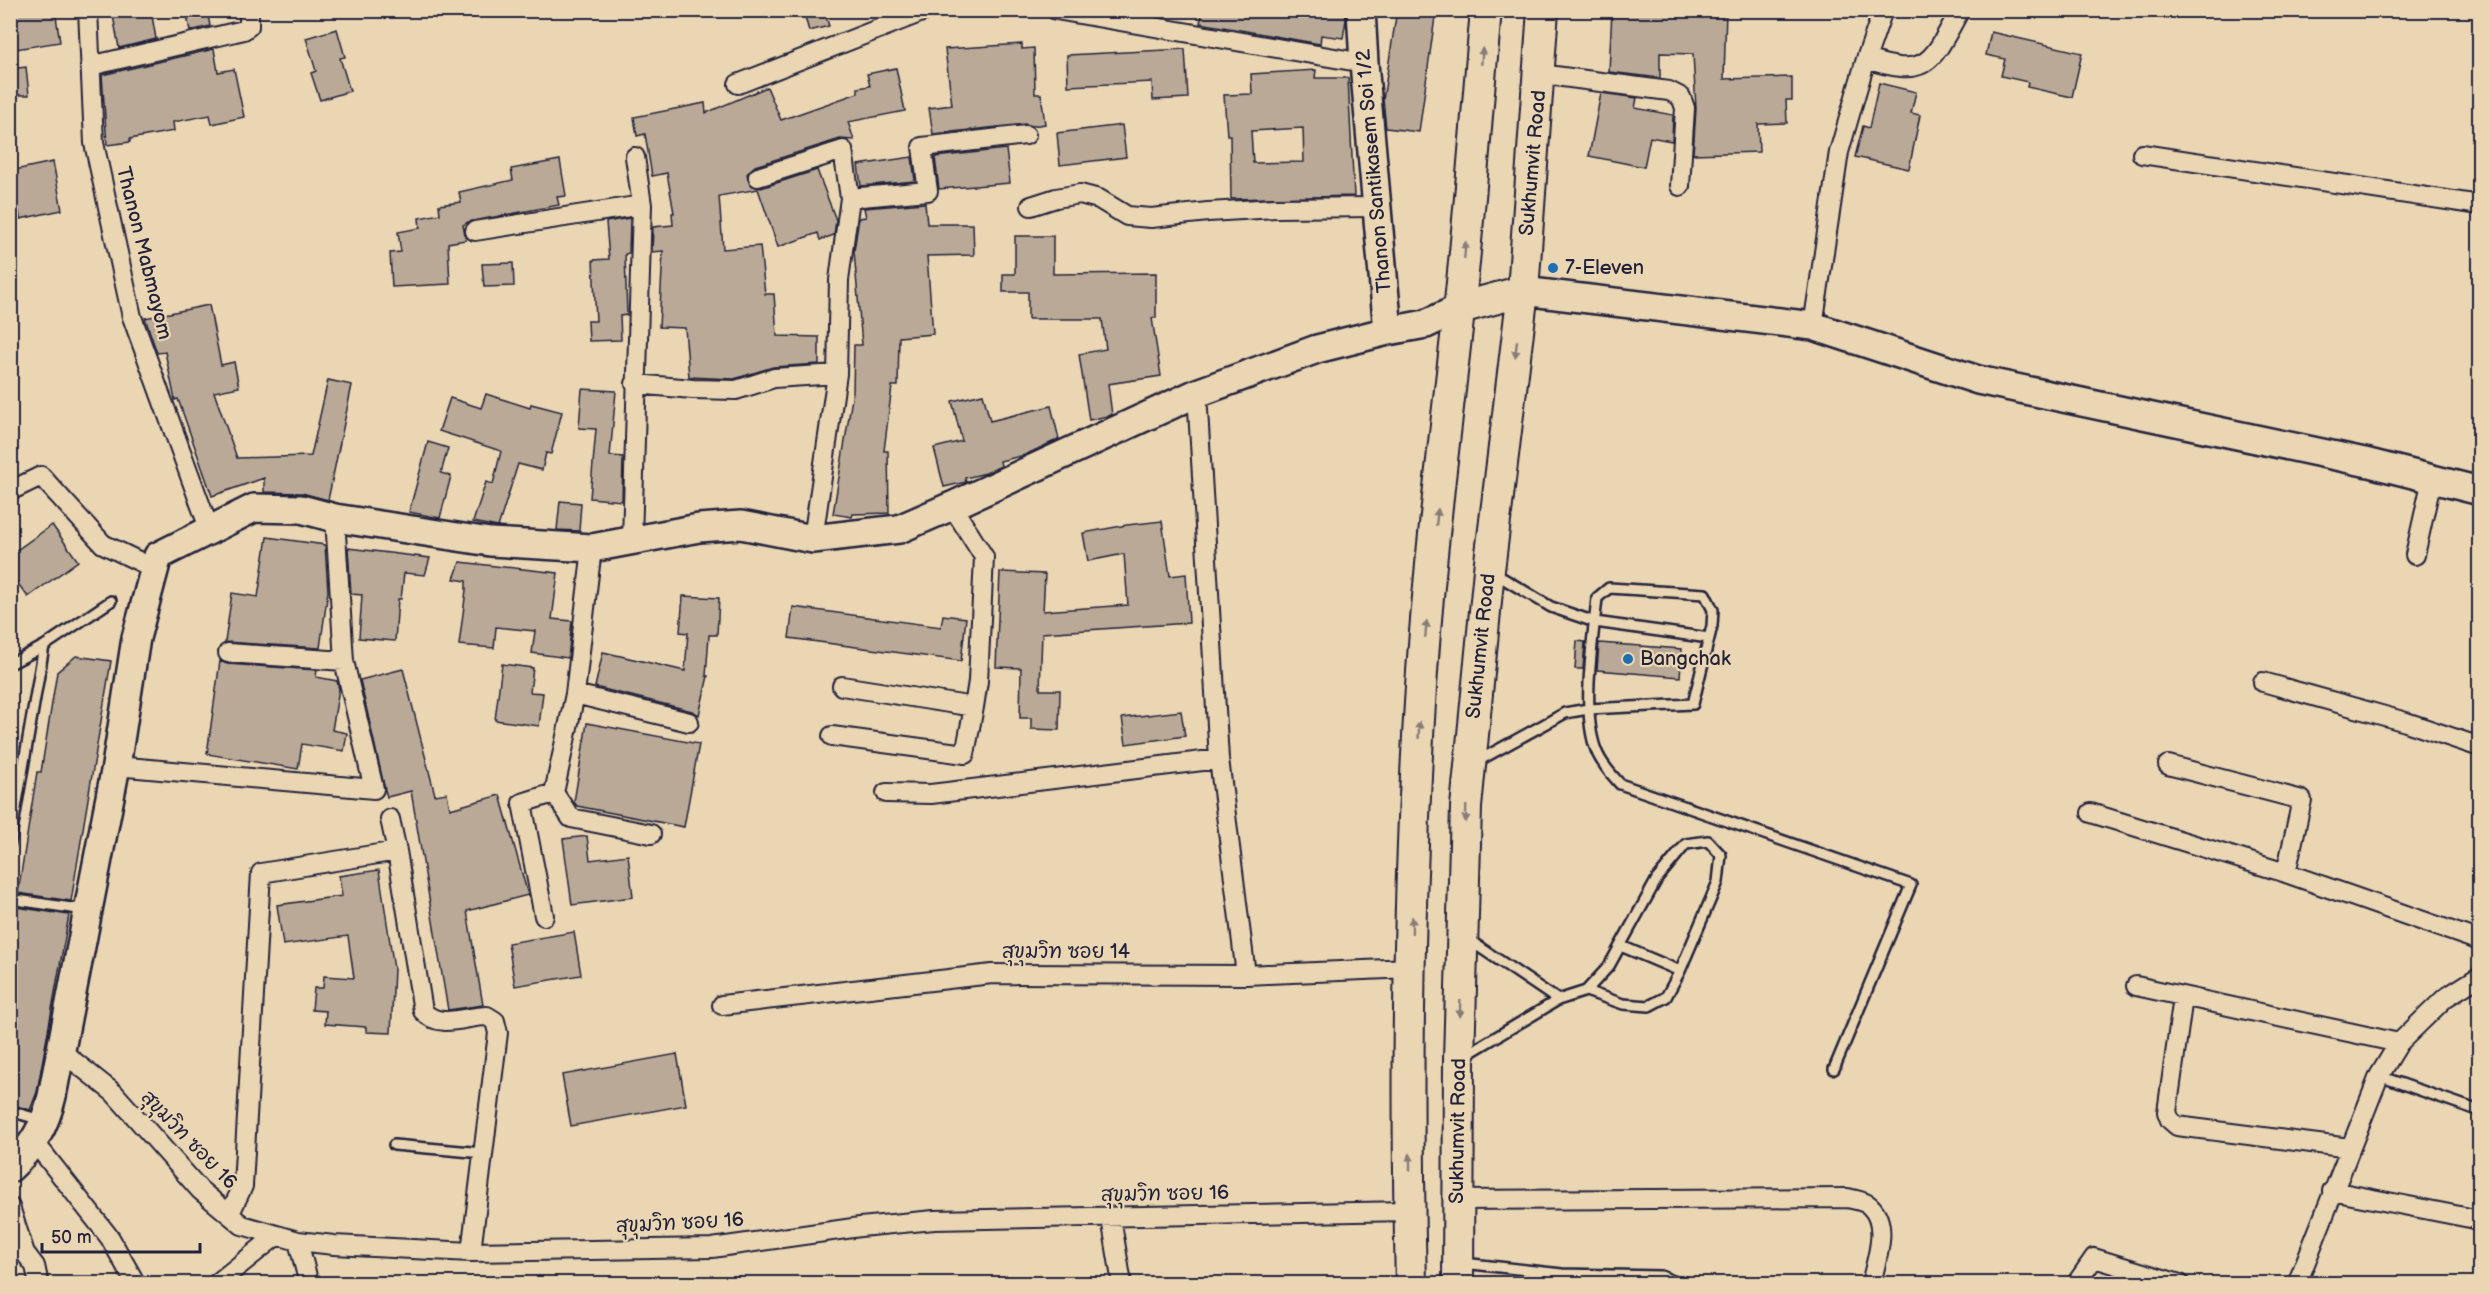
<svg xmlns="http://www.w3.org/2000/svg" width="2490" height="1294" font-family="'Balsamiq Sans','Playpen Sans Thai',sans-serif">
<rect width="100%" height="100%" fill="#ebd6b4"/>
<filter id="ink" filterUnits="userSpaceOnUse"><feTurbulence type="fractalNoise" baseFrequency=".0167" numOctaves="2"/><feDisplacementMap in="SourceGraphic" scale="12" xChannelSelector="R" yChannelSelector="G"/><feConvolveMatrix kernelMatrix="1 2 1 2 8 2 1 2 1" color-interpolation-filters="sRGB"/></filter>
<g filter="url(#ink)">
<path fill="#b9a996" stroke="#22223b" stroke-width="1.5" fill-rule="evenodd" d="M25 10H55L60 42 16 49 10 13Z
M112 10H151L156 39 119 48Z
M186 10H207L210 26 190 31Z
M803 10H824L829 26 809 31Z
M1203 10H1345L1346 20 1343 38 1321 35 1320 44 1200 23Z
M1397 10H1436L1419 132 1386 128 1383 100Z
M1612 10H1726L1724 79 1792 77V100H1786L1787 123 1758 124 1759 152 1693 154 1696 109 1693 54 1660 53V78L1609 72Z
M337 29 345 57 340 58 350 91 320 100 311 73 316 71 306 38Z
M1991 32 2082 53 2072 97 2027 87 2028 82 2001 76 2005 59 1986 55Z
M1022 44V49L1034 48 1035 94H1041L1045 124 1032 126 1025 124 933 134 929 108 952 105 945 49Z
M214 49 218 72 234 69 244 117 212 124 210 115 173 122 174 131 130 139V142L107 145 102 75Z
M1185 49 1188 98 1153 100 1152 82 1068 86 1067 55Z
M26 67 29 95H10V69Z
M896 68 905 111 848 122 854 140 840 139 755 166 747 174 750 185 761 188 817 170 836 220 834 235 820 240 818 233 778 247 758 189 719 196 723 249 760 246 765 294H774L777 336 819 337V364L773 367 734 379 689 377 685 328 659 327 663 251 652 252 653 227 673 225 672 213H674L667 173 652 176 645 134 637 136 634 117 705 103 706 113 767 87 781 120 858 93V88L870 86 867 74Z
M1316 70 1315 78H1348L1354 196 1231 199 1230 135H1227L1224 95 1252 94 1251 74ZM1303 128 1304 162 1253 163 1251 131Z
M1879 83 1916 92 1911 113 1920 115 1909 169 1855 157 1863 126 1869 128Z
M1601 93 1637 98 1635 108 1673 115 1672 141 1650 137 1644 167 1589 156Z
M1122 125 1126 157 1060 165 1057 133Z
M1006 149 1010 183 939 189 935 157Z
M912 157 915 181 861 186 858 165Z
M560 160 566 196 557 197 559 205 468 222 463 225 466 240 448 243 450 284 392 287 390 253 401 252 398 232 420 228 419 218 440 214 439 205 461 202 459 192 513 180 511 169Z
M53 162 62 210 20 219 19 211 10 213V171Z
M925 203 927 224H973L974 255 927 256 933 334 899 337 898 386H892L884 451H888L889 513 853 514 852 517 833 514 853 392 854 345H862L854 251 859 218 866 217 864 208Z
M630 218 629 253 625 254 627 315 620 316 621 340 589 341 588 321H596L593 260 609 259 606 222Z
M1015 236H1053V274L1156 273V318H1152L1161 376 1108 384 1112 415 1089 420 1079 354 1106 349 1102 319H1028V292H1003V274H1015Z
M513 263 514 286 484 287 482 264Z
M209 305 221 365 234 362 239 387 214 392 237 458 311 456 328 380 352 385 328 500 302 493 264 492V478L212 496 178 399 175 400 165 352 157 353 145 318Z
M582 389 616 391 610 456 623 457 622 501 590 498 596 429 579 428Z
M486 394 530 408 531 404 562 412 551 454 546 453 542 470 518 464 498 527 473 522 486 482 493 484 501 451 439 431 450 398 481 408Z
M983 394 990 421 1051 406 1059 439 1025 455 1000 461 1001 466 986 473 965 478 966 482 944 487 934 448 962 441 952 401Z
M428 442 448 448 441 473 451 476 440 518 409 512Z
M560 501 581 503 579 531 557 530Z
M1162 521 1170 576 1186 574 1189 623 1042 633 1040 690H1060L1059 730 1031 729V718H1020L1021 668 996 667 1000 572 1045 574 1043 611 1128 605 1124 554 1088 561 1083 533 1127 525Z
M52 525 78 561 28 597 10 573V555Z
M267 537 325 545 328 591 320 648 225 642 232 593 258 597Z
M348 548 430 558 425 575 404 573 401 599H398L395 641 359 638 362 595 351 594Z
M460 562 558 573 552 619 572 621 568 658 532 653 535 631 496 627 494 648 459 645 466 590V581L454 579Z
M683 596 719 598 717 635H709L706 676H708L699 715 692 711 595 687 603 652 685 671 688 633 680 632Z
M793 607 941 627 943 615 966 618 961 661 789 638Z
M1577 641 1585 642 1583 669H1575Z
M1599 643 1682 649 1680 677 1597 670Z
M76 656 111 661 71 901 18 893 37 772H41L57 672Z
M220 661 227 664 317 670 316 677 337 681 339 689 332 730 347 733 344 751 302 744 298 769 207 754Z
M502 664 533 668 530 692 543 693 539 726 495 720Z
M403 669 435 795 447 793 450 809 500 795 528 895 467 911 483 1005 448 1010 411 791 387 797 385 790 360 680Z
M1181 711 1185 736 1126 744 1122 718Z
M587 723 699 744 684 827 577 806 574 802Z
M587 836 590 860 628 855 633 897 572 905 563 839Z
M379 870 394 969 391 1033 366 1032V1027L325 1024 326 1011 312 1010 314 988H323L324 976 354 978 348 936 283 945 277 905 342 896 339 876Z
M16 907 69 915 37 1092 30 1110 10 1104V920H14Z
M574 932 581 975 515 986 508 943Z
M677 1054 686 1105 571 1126 562 1075Z"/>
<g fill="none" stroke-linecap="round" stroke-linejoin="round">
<defs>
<path id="lane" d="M1494 573 1551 607 1595 622 1709 638
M10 664 44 646 111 601
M1476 762 1565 713 1588 709 1693 704 1712 626 1713 610 1705 594 1609 588 1597 598C1593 640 1581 711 1596 750 1601 763 1611 774 1620 784L1911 885 1834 1069
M10 843 44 646
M10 899 85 910
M1469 940 1558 1000 1586 991 1609 966 1657 879 1686 844 1708 841 1721 855 1718 882 1680 971 1666 997 1649 1006 1623 1004 1586 991
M1621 946 1680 971
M1466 1055 1558 1000
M2379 1076 2480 1111
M10 1111 41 1120
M394 1145 483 1153
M1463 1263 1562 1274 1661 1276 1680 1284"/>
<path id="street" d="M88 10 94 143 132 317 210 531
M1056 10 1364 63
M1866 59 1883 10
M90 66 244 30 249 26V10
M1540 74 1669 91 1681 97 1685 108 1680 186
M738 84 927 10
M2142 154 2480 205
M758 177 843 150 850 198 839 280 837 374 813 539
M850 198 928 191 922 147 1026 135
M1031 206 1056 198 1080 194 1099 199 1127 216 1151 218 1208 212 1276 208 1377 207
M475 231 642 205
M1813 326 1839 152 1866 59C1928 79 1931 63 1960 10
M635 384 693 389 736 390 774 378 837 374
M1197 393 1219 759 1246 975
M10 491 41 476 103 544 155 569
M632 540 642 205 635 157
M2415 555 2432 479
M228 653 344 661
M2263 682 2406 722 2480 747
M842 686 974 707 978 681 984 557 952 506
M575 694 689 722
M832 736 965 754 974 707
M2168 765 2302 800 2286 873
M116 766 374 789 344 661 335 518
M554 793 571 818 651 834
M886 793 931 794 1219 759
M2091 813 2286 873 2480 941
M397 851 423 1011C439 1030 466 1016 487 1016L495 1021 498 1033 471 1252
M544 916 522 803 554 793 575 694 592 548
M2136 986 2399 1043
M2183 997 2167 1112 2170 1120 2177 1126 2350 1148
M722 1005 992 974 1246 975 1411 968
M61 1051 114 1093 200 1190 242 1225 298 1241 334 1245 471 1252 712 1248 860 1227 934 1220 1409 1211
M33 1140 110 1238 136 1284
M2332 1191 2480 1220
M1457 1200 1848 1198C1854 1200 1865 1201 1870 1206 1890 1225 1876 1260 1871 1284
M10 1207 25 1253 35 1266 39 1284
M230 1213 243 1186 261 873 397 851 390 819
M1111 1218 1122 1284
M298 1241 309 1284
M216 1284 276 1236
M2076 1284 2094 1258 2180 1284
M2297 1284 2379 1076 2399 1043 2445 998 2480 976"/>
<path id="secondary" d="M1361 10 1364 63 1388 331
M1523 291 1813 326 1978 380 2369 463 2480 491
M10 1168C33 1147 45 1126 52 1096L116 766 136 638 158 556 254 508 301 509 335 518 490 542 592 548 699 528 741 525 813 539 899 529 952 506 1197 393 1317 349 1388 331 1426 324 1460 308"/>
<path id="primary" d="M1460 308 1523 291
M1411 1284C1406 1085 1408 885 1421 687 1429 562 1445 436 1459 311 1470 211 1477 111 1486 10
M1458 1284 1459 1060 1466 807 1489 570 1523 291 1543 10"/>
</defs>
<use href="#lane" stroke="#22223b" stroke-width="14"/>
<use href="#street" stroke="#22223b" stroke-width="22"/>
<use href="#secondary" stroke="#22223b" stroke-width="32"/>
<use href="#primary" stroke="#22223b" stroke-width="34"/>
<use href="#lane" stroke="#ebd6b4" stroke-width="9"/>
<use href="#street" stroke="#ebd6b4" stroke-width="18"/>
<use href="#secondary" stroke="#ebd6b4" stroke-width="27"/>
<use href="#primary" stroke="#ebd6b4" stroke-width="30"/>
</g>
<defs><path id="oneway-solid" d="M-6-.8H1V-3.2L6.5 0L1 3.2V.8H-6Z" transform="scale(1.5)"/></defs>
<g fill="#867c78">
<use href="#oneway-solid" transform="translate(1482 56) rotate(-85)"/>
<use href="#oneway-solid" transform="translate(1465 250) rotate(-85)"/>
<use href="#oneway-solid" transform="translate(1516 349) rotate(97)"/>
<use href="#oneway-solid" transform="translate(1437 517) rotate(-84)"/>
<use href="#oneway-solid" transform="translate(1426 629) rotate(-85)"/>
<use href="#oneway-solid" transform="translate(1419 730) rotate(-87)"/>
<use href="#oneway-solid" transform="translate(1466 814) rotate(92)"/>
<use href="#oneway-solid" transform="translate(1412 925) rotate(-89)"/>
<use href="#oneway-solid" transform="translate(1460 1009) rotate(92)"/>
<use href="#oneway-solid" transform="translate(1410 1162) rotate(-90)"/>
</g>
</g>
<g fill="#1f6fb2" stroke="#ebd6b4" stroke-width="2">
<circle cx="1553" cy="268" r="6"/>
<circle cx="1628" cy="659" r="6"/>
</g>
<g text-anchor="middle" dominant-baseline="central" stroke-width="4.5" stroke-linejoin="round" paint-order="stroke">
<g font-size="20" fill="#22223b" stroke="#ebd6b4">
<text transform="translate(1533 163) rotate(-85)">Sukhumvit Road</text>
<text transform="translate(1374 171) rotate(-95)">Thanon Santikasem Soi 1/2</text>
<text transform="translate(144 253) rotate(76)">Thanon Mabmayom</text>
<text transform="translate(1481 646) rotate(-84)">Sukhumvit Road</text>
<text x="1066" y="952">สุขุมวิท ซอย 14</text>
<text transform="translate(1458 1131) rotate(-89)">Sukhumvit Road</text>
<text transform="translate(189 1140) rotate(46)">สุขุมวิท ซอย 16</text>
<text transform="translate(1165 1194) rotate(-1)">สุขุมวิท ซอย 16</text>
<text transform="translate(680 1223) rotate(-3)">สุขุมวิท ซอย 16</text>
</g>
<g font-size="20" fill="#22223b" stroke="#ebd6b4" text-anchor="start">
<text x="1565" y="268">7-Eleven</text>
<text x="1640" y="659">Bangchak</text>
</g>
</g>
<rect width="2490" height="1294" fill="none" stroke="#ebd6b4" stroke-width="36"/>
<rect x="18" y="18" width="2454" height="1258" fill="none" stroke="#22223b" stroke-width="2" filter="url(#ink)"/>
<path d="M42 1243v9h158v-9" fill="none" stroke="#22223b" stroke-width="3"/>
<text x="51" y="1243" font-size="18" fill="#22223b" stroke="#ebd6b4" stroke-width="4.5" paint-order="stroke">50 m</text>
</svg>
